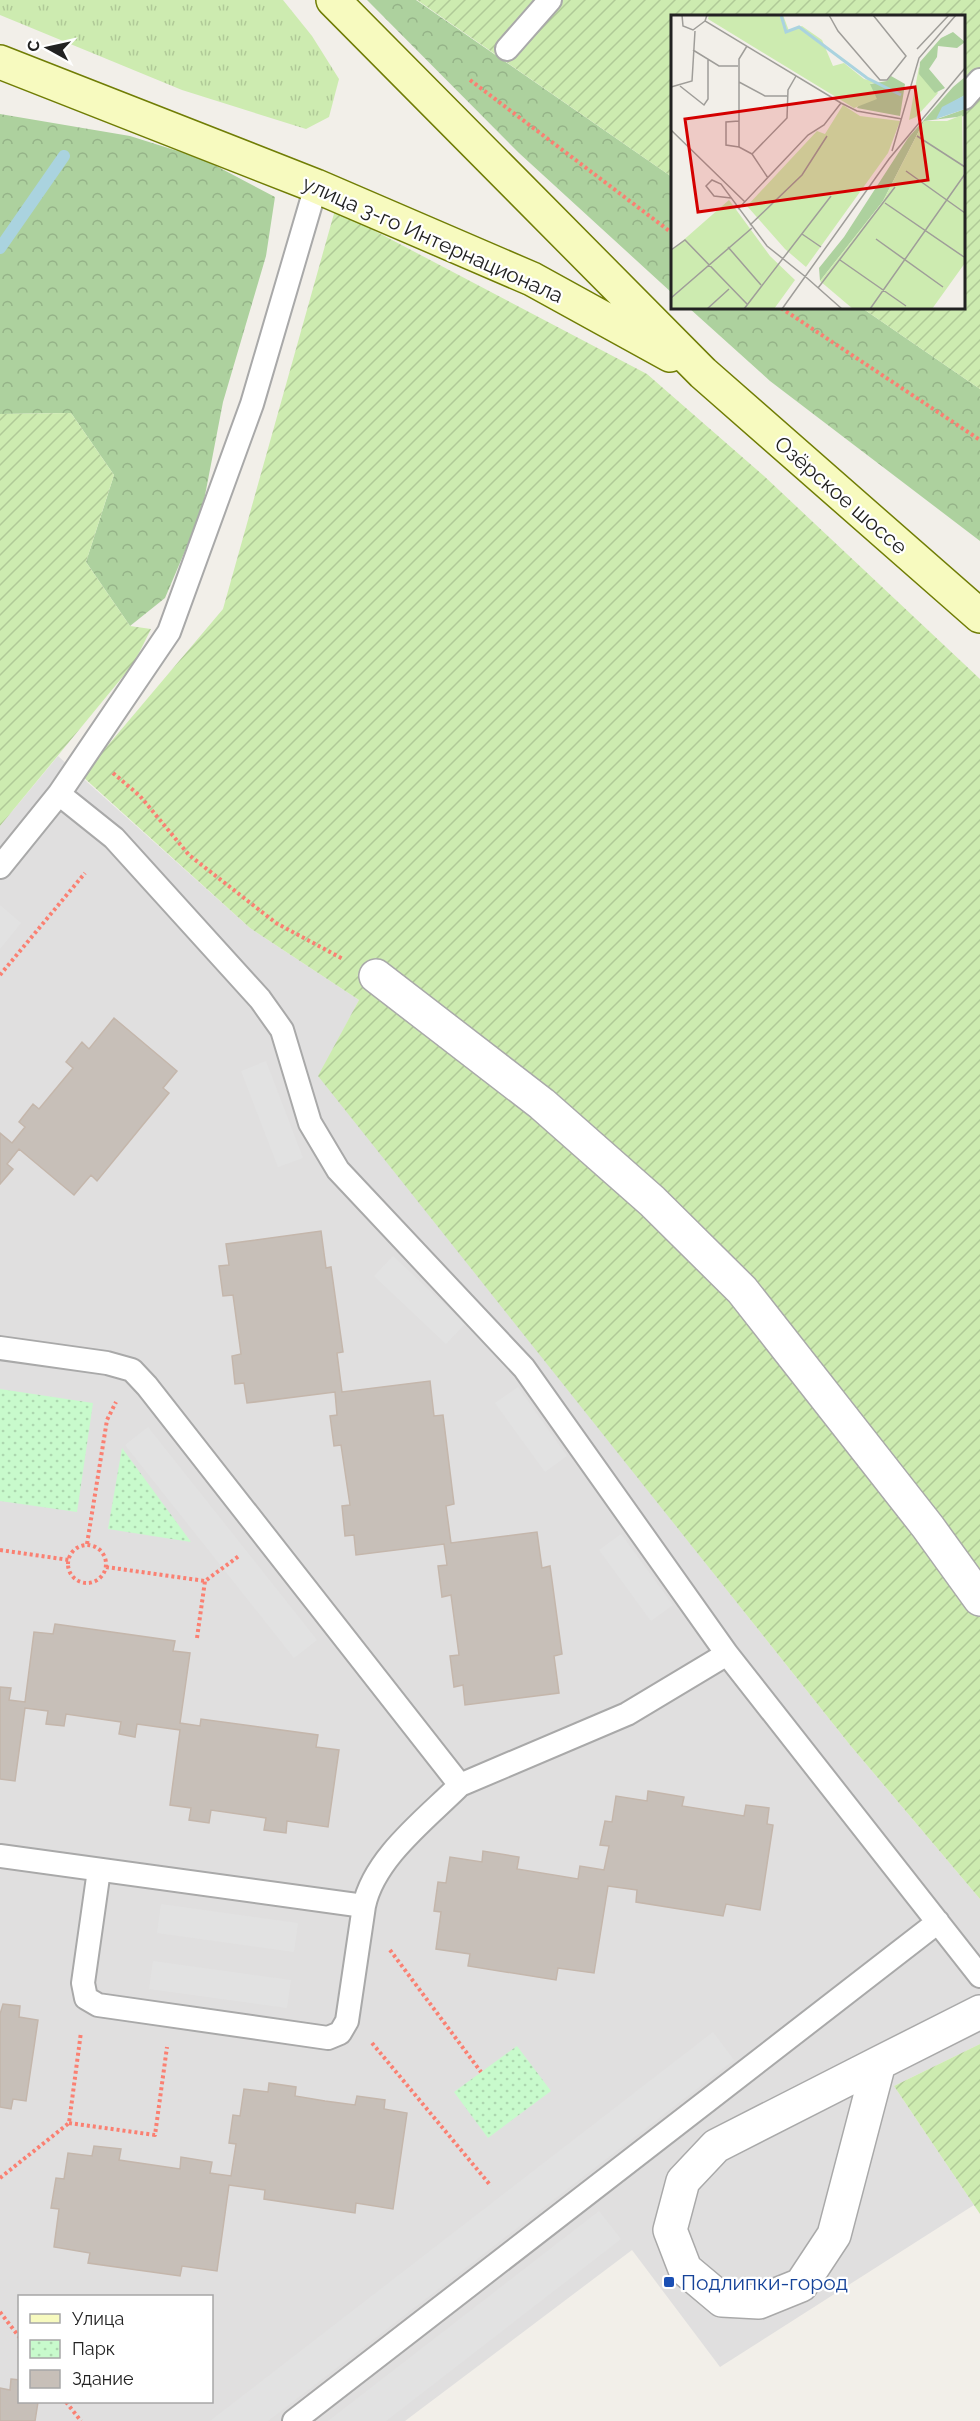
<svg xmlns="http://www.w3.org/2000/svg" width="980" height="2421" font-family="Raleway,sans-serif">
<defs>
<pattern id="grass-tufts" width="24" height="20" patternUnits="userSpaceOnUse" patternTransform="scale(1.5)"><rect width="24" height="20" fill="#cdebb0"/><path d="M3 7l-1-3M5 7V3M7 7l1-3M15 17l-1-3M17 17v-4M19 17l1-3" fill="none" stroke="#b0c997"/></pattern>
<pattern id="forest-crowns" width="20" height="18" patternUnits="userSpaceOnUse" patternTransform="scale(1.5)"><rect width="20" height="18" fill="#add19e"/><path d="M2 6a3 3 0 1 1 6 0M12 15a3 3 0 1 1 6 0" fill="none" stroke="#95b388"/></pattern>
<pattern id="park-dots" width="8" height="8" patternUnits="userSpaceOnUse" patternTransform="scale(1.5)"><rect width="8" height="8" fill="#c8facc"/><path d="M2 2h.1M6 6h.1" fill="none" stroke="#acd6af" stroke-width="1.8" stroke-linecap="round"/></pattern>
<pattern id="garden-furrows" width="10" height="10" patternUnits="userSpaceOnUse" patternTransform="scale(1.5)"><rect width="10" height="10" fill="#cdebb0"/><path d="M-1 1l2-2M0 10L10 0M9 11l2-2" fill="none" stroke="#b0c997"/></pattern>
</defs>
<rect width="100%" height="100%" fill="#f2efe9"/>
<path fill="#e0dfdf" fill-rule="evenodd" d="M58 756 250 928 359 1000 319 1076 850 1745 980 1899V2044L894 2086 974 2205 720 2367 632 2250 405 2421H0V826ZM20 2296H212V2402H20Z"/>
<path fill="url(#grass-tufts)" d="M0 0H283L312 36 339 79 329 117 306 129 182 90 0 15Z"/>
<path fill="url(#forest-crowns)" d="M367 0H416L672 177V293L519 153Z
M0 114 130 136 203 159 275 197 266 256 223 402 202 511 165 598 130 626 86 562 114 475 71 413 0 414Z
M689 308H862L980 389V541L770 381Z"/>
<path fill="url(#park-dots)" d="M0 1389 93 1403 77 1512 0 1501Z
M122 1448 191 1542 108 1529Z
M517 2046 551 2091 488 2138 454 2092Z"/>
<path fill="url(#garden-furrows)" d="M417 0H980V389L862 308H964V16H672V177Z
M335 210 647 374 764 476 980 679V1899L850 1745 318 1076 359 1000 250 928 82 776 223 609Z
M71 413 114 475 86 562 130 626 151 629 134 663 0 826V414Z
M980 2044V2214L894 2086Z"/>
<path fill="#e2e2e2" d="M0 905 21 923 0 949Z
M266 1061 303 1158 278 1167 241 1071Z
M393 1256 465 1324 446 1344 374 1276Z
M518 1387 567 1456 545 1472 495 1403Z
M148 1427 317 1640 294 1658 125 1445Z
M621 1534 673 1605 651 1621 599 1550Z
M161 1904 298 1923 294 1952 157 1933Z
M153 1961 291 1980 287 2008 149 1989Z
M713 2032 734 2060 268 2421H210Z
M599 2211 621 2239 386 2421H328Z"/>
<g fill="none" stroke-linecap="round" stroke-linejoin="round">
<path stroke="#aad3df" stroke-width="12" d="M0 248 64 156"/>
</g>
<path fill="#c7bfb8" stroke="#c4b6ab" stroke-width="1.5" d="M114 1018 177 1071 163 1088 169 1093 97 1181 91 1175 74 1195 19 1149 7 1164 13 1169 0 1184V1133L12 1143 25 1127 19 1122 33 1104 39 1109 73 1068 66 1062 82 1042 89 1049Z
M321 1231 326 1268 331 1267 343 1352 337 1353 342 1392 430 1381 434 1416 443 1415 454 1504 446 1506 451 1543 537 1532 542 1568 550 1566 562 1654 554 1656 559 1693 465 1705 463 1685 454 1687 450 1656 459 1655 451 1595 442 1597 438 1566 447 1565 444 1544 356 1555 354 1535 345 1536 342 1506 350 1505 341 1445 334 1446 330 1416 337 1415 335 1392 247 1403 244 1383 235 1384 232 1356 241 1354 233 1295 223 1296 219 1266 229 1265 226 1244Z
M55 1624 175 1641 173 1651 190 1653 180 1723 200 1726 201 1719 318 1735 316 1747 339 1750 328 1827 287 1821 286 1833 264 1830 266 1818 211 1810 209 1823 189 1820 191 1808 170 1805 180 1730 137 1724 135 1737 119 1734 121 1722 66 1714 64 1726 46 1724 48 1711 25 1708 15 1781 0 1779V1687L11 1688 9 1700 25 1702 34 1632 53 1634Z
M648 1791 684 1797 682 1806 744 1816 746 1805 769 1808 767 1824 773 1825 760 1910 726 1904 723 1916 636 1902 637 1890 608 1886 594 1973 558 1968 556 1980 468 1966 470 1954 436 1949 441 1912 434 1911 438 1882 446 1883 450 1857 482 1862 483 1851 519 1857 517 1869 578 1879 580 1866 604 1870 609 1846 600 1845 605 1821 612 1822 616 1796 647 1801Z
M3 2004 20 2006 19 2017 38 2020 26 2101 13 2099 11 2109 0 2107V2014Z
M269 2083 296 2087 295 2096 325 2101 355 2105 357 2096 385 2100 384 2109 407 2113 393 2209 356 2203 355 2213 264 2199 265 2190 229 2185 217 2271 182 2266 180 2276 88 2263 90 2253 54 2247 59 2209 51 2208 56 2178 64 2179 68 2153 92 2156 94 2146 121 2149 119 2160 180 2169 181 2157 212 2162 210 2173 231 2176 236 2144 229 2143 233 2115 240 2116 244 2089 268 2092Z
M11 2379 20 2380V2402H38L35 2421H0V2388L10 2390Z"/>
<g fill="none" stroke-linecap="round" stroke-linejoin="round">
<defs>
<path id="lane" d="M507 49 550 0
M964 98 980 80
M59 794 114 838 260 999 282 1030 310 1123 338 1170 524 1368 727 1654 980 1976
M0 867 59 794 169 632 252 404 316 186
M0 1348 107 1363 132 1370 147 1386 460 1785 627 1714 727 1654
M0 1856 364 1906C374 1858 426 1819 460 1785
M99 1870 83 1983 86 1998 98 2005 328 2038 340 2033 347 2021 364 1906
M294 2421 938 1922"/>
<path id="street" d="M376 976 542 1104 652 1201 742 1290 928 1527 980 1599
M879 2063 834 2235 801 2285 759 2302 722 2300 685 2269 670 2230 683 2181 716 2146 879 2063 980 2012"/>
<path id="secondary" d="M333 0 703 373 980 616
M0 62 316 186 532 279 670 355"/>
</defs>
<use href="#lane" stroke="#a9a9a9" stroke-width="26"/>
<use href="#street" stroke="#a9a9a9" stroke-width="36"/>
<use href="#secondary" stroke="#707d05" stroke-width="36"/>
<path stroke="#fa8072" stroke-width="4" stroke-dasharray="3 3" stroke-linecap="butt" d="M470 80 672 233
M781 308 980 440
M113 773 140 796 189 855 276 923 343 959
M0 975 85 873
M87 1544 107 1420 116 1402
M68 1564a19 19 0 1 1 38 0a19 19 0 1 1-38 0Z
M0 1550 69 1560
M106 1567 205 1581 239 1556
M197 1638 205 1581
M390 1950 481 2072
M372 2043 491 2186
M69 2123 155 2135 167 2047
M0 2178 69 2123 81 2032
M0 2312 20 2338
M66 2402 81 2421"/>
<use href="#lane" stroke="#fff" stroke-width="22"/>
<use href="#street" stroke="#fff" stroke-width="33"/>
<use href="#secondary" stroke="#f7fabf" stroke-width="33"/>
</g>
<rect fill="#1a4fb4" stroke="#fff" stroke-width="2" x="663" y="2276" width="12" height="12" rx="3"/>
<g text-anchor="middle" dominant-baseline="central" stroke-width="4.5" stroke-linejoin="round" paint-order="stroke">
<g font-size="21" fill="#222" stroke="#fff">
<text transform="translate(433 239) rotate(24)">улица 3-го Интернационала</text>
<text transform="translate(841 495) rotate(41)">Озёрское шоссе</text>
</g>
<g font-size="21" fill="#164399" stroke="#fff" text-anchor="start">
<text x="681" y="2282">Подлипки-город</text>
</g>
</g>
<g transform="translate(671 15)">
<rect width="294" height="294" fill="#f2efe9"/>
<path d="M248 52 267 78 245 102 238 105Z" fill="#cdebb0"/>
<path d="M282 17 294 27 286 33 267 31 266 42 258 54 274 73 264 78 248 59 249 47 270 23ZM220 61 234 69 229 101 186 93 199 69 216 66ZM294 62V80L274 92 266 104 294 94V101L253 106 212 186 149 266 148 253 173 222 237 123 282 72Z" fill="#add19e"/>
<path d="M38 0H112L118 16 131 11 151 25 162 51 173 48 193 64 205 67 199 69 206 84 183 93 37 4ZM172 90 189 101 229 106 217 138 135 252 114 234 76 191 146 116 154 119ZM291 100 294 248 261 294H182L149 266 212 186 253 106H276ZM58 185 99 241 124 265 103 294H0V236Z" fill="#cdebb0"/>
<path d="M294 80V94L265 104 271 92Z" fill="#aad3df"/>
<path fill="none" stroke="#aad3df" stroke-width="3" d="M110 0 115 17 128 12 196 63 230 80"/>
<path fill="none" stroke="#9f9d99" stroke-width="1.5" d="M11 0 12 11 22 15 34 6M36 0 34 6 170 88 186 96 231 104M158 0 167 16 209 65H216L235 41 202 0M76 31 68 44V67L94 81H116M246 34 278 0M22 35 48 51H67M68 67V132L81 139M9 71 33 90 37 84V45M0 72 21 66 24 16M68 106 55 107V130L68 132M0 115 74 187M246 121 294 152M221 136 248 43 285 0M235 156 294 198M97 163 81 139 116 103 117 75 125 61M60 183 43 181 35 171 41 165 50 169 96 231 136 263M214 188 293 242M67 194 137 120 153 110 170 88M79 210 131 160 156 121M131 219 150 232M205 224 272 272M57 232 90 270M0 235 14 225 76 289M169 245 235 291M136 263 171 294M147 273 224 172M0 283 81 213M36 294 58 274M73 294 160 181M111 294 218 144 294 53M199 294 294 159"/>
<path fill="#d40000" fill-opacity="0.15" stroke="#d40000" stroke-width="3" d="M244 72 257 165 27 197 14 104Z"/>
<rect width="294" height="294" fill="none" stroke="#222" stroke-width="3"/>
</g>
<rect x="18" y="2295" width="195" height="108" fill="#ffffff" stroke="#a7a7a7" stroke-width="1.5"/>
<rect x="30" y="2314" width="30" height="9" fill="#f7fabf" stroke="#a7a7a7" stroke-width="1.5"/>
<text x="72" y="2325" font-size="18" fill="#222222">Улица</text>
<rect x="30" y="2340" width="30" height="18" fill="url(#park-dots)" stroke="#a7a7a7" stroke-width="1.5"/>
<text x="72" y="2355" font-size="18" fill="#222222">Парк</text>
<rect x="30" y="2370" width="30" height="18" fill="#c7bfb8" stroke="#a7a7a7" stroke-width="1.5"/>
<text x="72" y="2385" font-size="18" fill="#222222">Здание</text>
<g transform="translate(48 48) rotate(278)" stroke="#ffffff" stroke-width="4.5" paint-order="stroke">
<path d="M0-4.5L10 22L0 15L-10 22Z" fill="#222222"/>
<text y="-9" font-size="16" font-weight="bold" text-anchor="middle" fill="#222222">С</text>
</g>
</svg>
